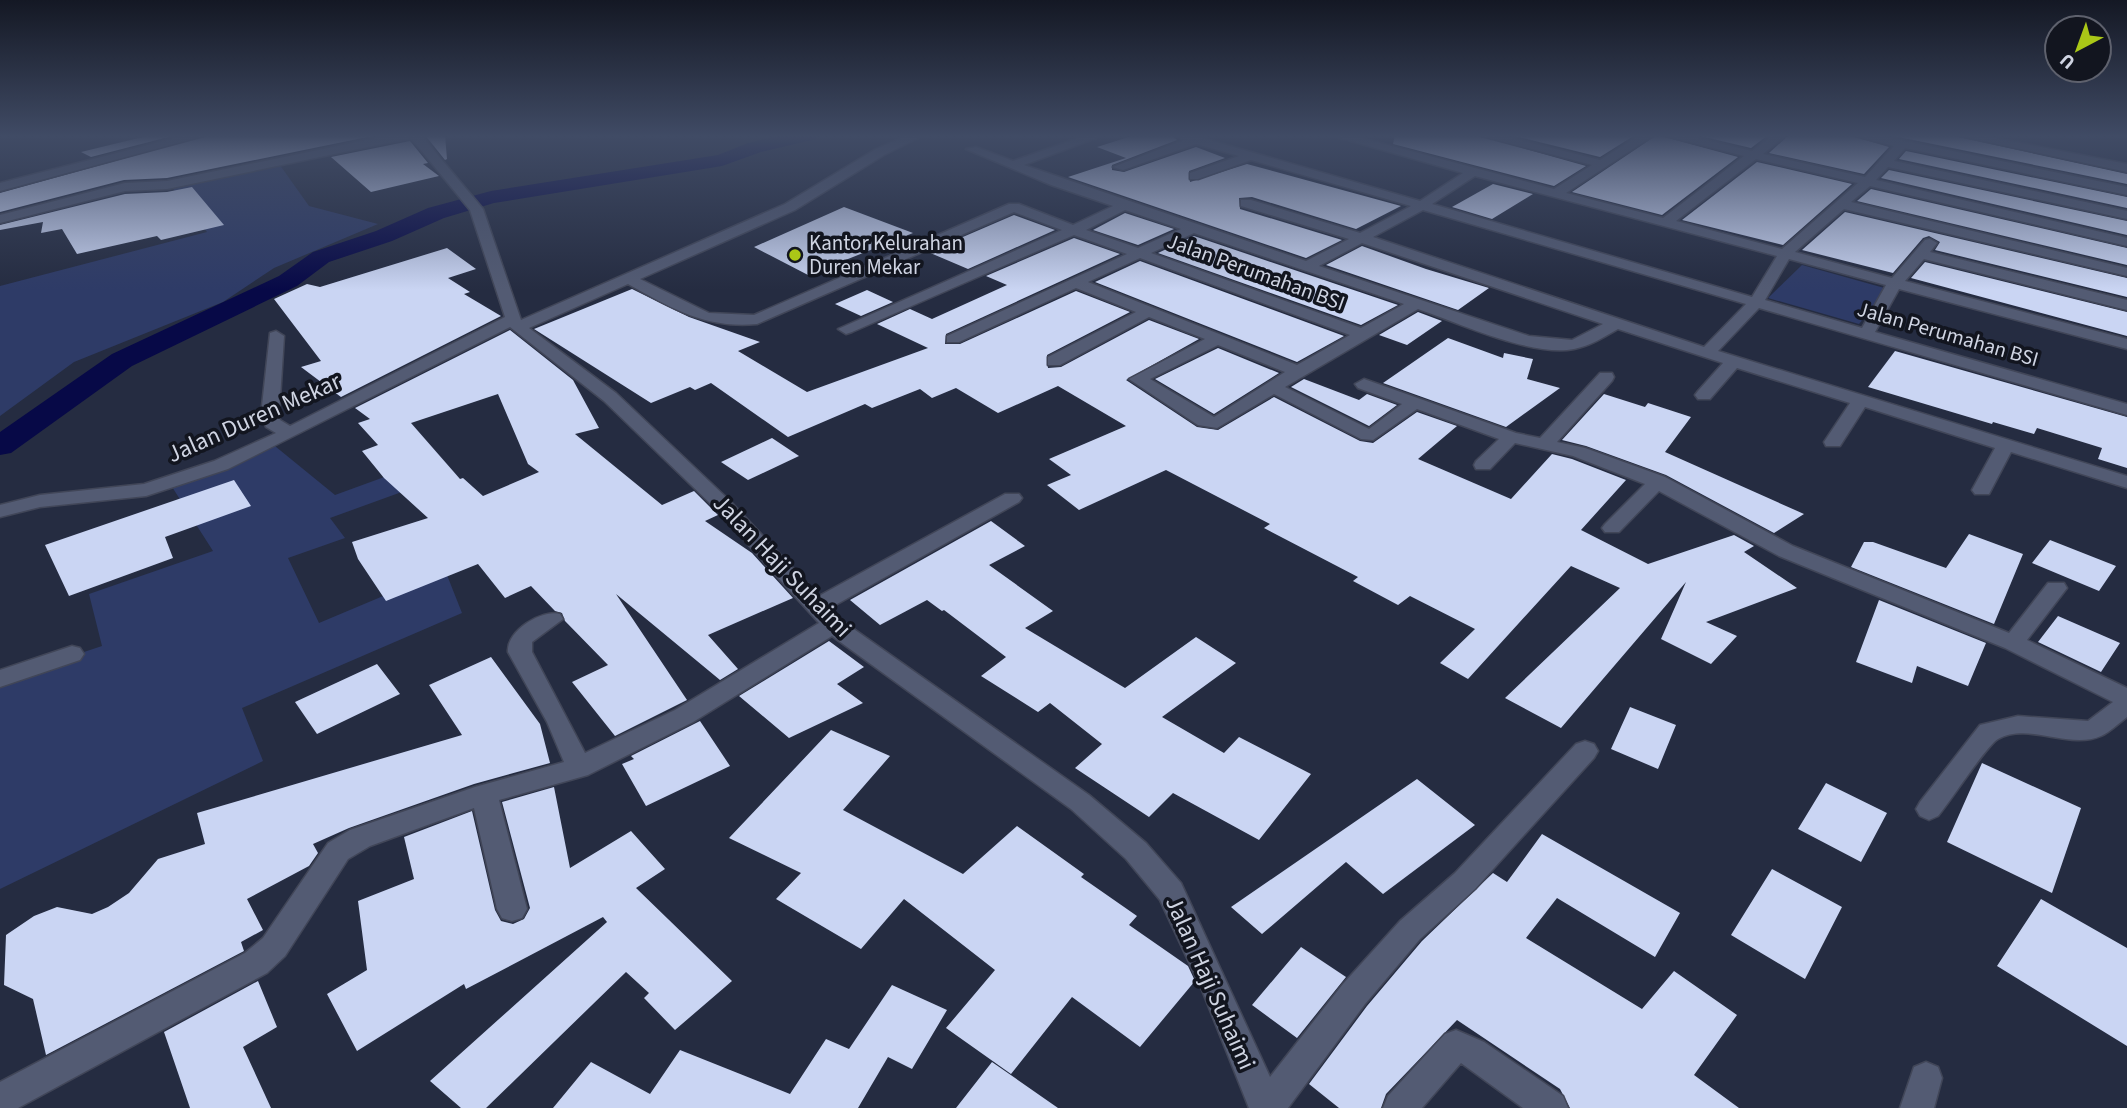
<svg xmlns="http://www.w3.org/2000/svg" width="2127" height="1108" font-family="'Source Sans 3',sans-serif">
<rect width="100%" height="100%" fill="#252c41"/>
<path fill="#2e3b67" d="M277 161 309 206 378 224 274 268 223 302 74 362 0 416V286L207 232 171 186Z
M1802 265 1888 289 1859 324 1768 298Z
M270 442 335 495 409 468 421 485 330 518 345 538 288 558 319 623 445 570 462 613 242 708 263 761 0 889V680L102 646 89 594 213 551 167 479Z"/>
<g fill="none" stroke-linecap="round" stroke-linejoin="round">
<path fill="#070947" fill-rule="evenodd" d="M782 135H818L816 139 761 152 722 166 494 203 444 218 392 241 329 262 297 286 132 366 11 453 0 455V432L112 354 279 276 313 252 376 231 428 208 491 191 718 155 748 143Z"/>
</g>
<path fill="#cad5f3" fill-rule="evenodd" d="M151 135H176L91 157 81 152Z
M209 135H377L167 178 124 180 0 212V193Z
M425 135H445L447 159 445 160Z
M1135 135H1171L1177 140 1112 165V170L1124 172 1196 147 1225 158 1189 171 1190 182 1247 164 1401 206 1356 229 1252 197 1239 198 1240 209 1342 240 1306 258 1068 177 1126 158 1097 147Z
M1395 135H1476L1586 166 1554 186 1393 144Z
M1511 135H1635L1600 157Z
M1657 135 1738 157 1662 215 1572 192Z
M1696 135H1768L1751 148Z
M1789 135H1849L1889 147 1864 174 1769 153Z
M1889 135H1949L2127 174V184Z
M410 141 428 163 423 164 439 176 371 192 331 157Z
M1906 151 2127 197V208L1899 159Z
M1757 162 1852 184 1783 245 1682 220Z
M1889 170 2127 221V235L1881 178Z
M1493 184 1533 194 1492 219 1452 207Z
M192 187 224 225 161 240 157 236 77 254 62 229 41 233 43 222 0 230V225L125 194 167 192Z
M1871 189 2127 248V265L1857 201Z
M844 207 913 233 808 275 754 247Z
M1845 212 2127 278V297L1935 250 1940 242 1929 236 1923 238 1893 273 1802 250Z
M1125 213 1174 229 1138 245 1093 230Z
M1014 215 1055 230 968 269 928 252Z
M1194 236 1398 305 1361 325 1158 253Z
M1074 238 1120 254 946 334 945 344H960L1076 291 1130 312 1047 355 1048 368 1061 367 1149 320 1199 339 1126 380 1197 427 1218 430 1274 397 1360 441 1373 443 1417 412 1457 426 1418 459 1511 499 1552 454 1572 459 1626 480 1581 530 1648 564 1734 535 1754 546 1744 552 1797 588 1706 622 1737 636 1711 664 1661 639 1686 582 1561 728 1505 698 1620 588 1571 566 1468 679 1440 663 1475 629 1410 596 1398 605 1353 581 1358 577 1264 528 1270 524 1166 470 1079 510 1047 485 1071 475 1049 459 1126 426 1058 386 998 413 956 388 932 398 920 389 872 408 865 404 788 437 711 383 695 390 690 387 651 403 534 329 632 289 689 317 760 342 738 351 807 392 928 348 877 324 910 309 932 319 1007 285 986 276Z
M1362 246 1426 269 1489 288 1458 310 1326 265Z
M447 248 476 269 448 278 470 292 464 294 501 316 341 397 301 367 321 361 274 299 307 284 320 287Z
M1140 261 1344 336 1297 362 1095 282Z
M1925 262 2127 312V336L1911 278Z
M867 290 893 302 861 316 835 304Z
M1418 312 1442 321 1407 345 1379 335Z
M510 330 573 380 599 428 575 434 662 505 694 491 718 515 705 521 752 553 793 598 708 635 738 669 720 680 616 594 687 700 615 736 572 682 608 665 565 621 562 613 555 611 531 586 505 598 478 564 386 601 358 559 352 542 428 518 384 478 362 451 378 445 358 423 370 419 355 408ZM498 394 528 464 539 472 483 496 463 478 460 479 411 423Z
M1448 338 1503 358 1504 353 1533 359 1527 379 1560 388 1506 427 1383 383Z
M1218 348 1279 373 1214 414 1155 379Z
M1895 351 2127 417V468L2098 459 2102 448 2037 428 2034 434 1993 422 1992 424 1868 387Z
M1304 379 1359 400 1367 394 1397 405 1369 426 1291 387Z
M1604 394 1645 407 1648 403 1691 417 1665 452 1804 514 1774 533 1666 475 1586 446 1562 440Z
M772 438 799 456 748 480 721 462Z
M234 480 251 506 165 537 173 558 69 596 45 545Z
M991 521 1025 546 989 565 1053 611 1025 628 1125 688 1196 637 1236 663 1162 717 1224 753 1239 737 1311 774 1259 840 1173 793 1149 817 1075 768 1102 744 1050 703 1038 712 981 676 1006 657 944 610 942 611 927 600 880 625 850 600Z
M1969 534 2023 554 1994 624 1851 567 1864 542H1873L1946 568Z
M2050 540 2116 566 2099 591 2032 563Z
M1879 600 1986 643 1968 686 1917 666 1912 683 1856 662Z
M2058 616 2120 643 2101 672 2038 642Z
M829 641 864 667 837 684 863 703 789 738 739 696Z
M491 657 540 724 550 763 474 784 349 828 313 844 318 853 309 866 247 899 263 930 241 942 244 951 46 1055 33 999 4 985 6 935 34 916 57 907 92 914 108 907 129 893 158 859 205 844 197 813 462 735 429 685Z
M377 664 400 694 317 734 295 702Z
M1630 707 1676 725 1658 769 1611 749Z
M700 721 730 766 646 806 622 764 634 759 631 756Z
M831 730 890 756 843 810 963 874 1017 826 1084 874 1081 877 1137 916 1129 925 1188 966 1195 981 1140 1047 1072 997 1011 1074 946 1028 995 970 904 899 861 949 776 899 801 873 729 838Z
M1982 763 2081 808 2052 893 1947 842Z
M1417 779 1475 825 1383 894 1346 862 1262 934 1231 907Z
M1826 783 1887 813 1861 862 1798 829Z
M554 787 570 868 631 831 665 869 636 888 732 981 675 1030 644 998 649 993 626 972 486 1108H461L430 1081 607 922 603 917 466 989 464 984 357 1051 327 994 367 970 358 901 414 879 404 837 472 811 495 910 501 921 513 924 524 919 530 908 502 802Z
M1542 834 1680 913 1655 957 1557 898 1526 938 1642 1009 1674 971 1737 1015 1694 1075 1739 1108H1570L1560 1089 1457 1020 1386 1094 1381 1108H1339L1309 1084 1367 1006 1422 941 1493 873 1507 882Z
M1772 869 1842 907 1805 979 1731 935Z
M2041 899 2127 948V1046L1997 966Z
M1301 947 1346 977 1297 1038 1252 1005Z
M258 981 277 1027 243 1047 271 1108H190L164 1032Z
M892 985 947 1010 912 1069 888 1057 858 1108H553L591 1062 650 1094 680 1050 790 1094 826 1039 849 1049Z
M992 1062 1058 1108H956Z"/>
<g fill="none" stroke-linecap="round" stroke-linejoin="round">
<defs>
<path id="street" d="M187 135H207L0 191V183Z
M391 135H421L483 209 521 320 785 204 876 149 908 135H924L884 155 795 210 640 279 709 313 754 315 1009 204H1019L1073 225 1113 206 1051 185 966 149 976 147 1013 161 1087 135H1104L1024 165 1306 261 1349 239 1241 206V200H1251L1360 233 1411 206 1251 160 1198 179H1190V173L1239 156 1196 144 1123 170 1113 167 1184 140 1173 135H1192L1420 201 1463 173 1330 135H1350L1554 189 1592 165 1478 135H1499L1600 160 1640 135H1654L1566 193 1663 218 1744 156 1662 135H1684L1752 151 1773 135H1786L1763 154 1865 177 1894 146 1851 135H1875L2127 187V195L1905 148 1894 161 2127 211V219L1888 167 1876 180 2127 238V246L1870 186 1851 202 2127 268V276L1844 209 1795 252 1892 278 1925 240 1930 239 1937 243 1930 252 2127 300V310L1924 259 1905 281 2127 339V349L1899 289 1875 332 2127 404V415L1759 308 1718 351 2127 476V488L2011 452 1989 494H1975L1972 490 1995 448 1865 407 1840 446H1826L1824 442 1850 403 1737 368 1710 399H1698L1695 395 1698 391 1723 363 1618 329C1604 337 1590 346 1574 349 1531 357 1459 323 1418 309L1285 387 1369 429 1402 404 1358 388 1355 384 1364 379 1516 433 1540 438 1600 373H1612L1614 377 1612 381 1557 442 1585 448 1665 477 1793 546 2009 633 2048 583H2064L2067 588 2027 640 2127 688V717C2119 723 2110 732 2101 736 2069 750 2029 722 1998 739 1986 746 1950 802 1938 816L1929 820 1920 816 1916 809 1920 802 1980 725 2018 716 2088 721 2113 702 2005 648 1779 556 1659 491 1619 532H1605L1602 528 1605 524 1645 484 1573 456 1515 443 1490 469H1476L1474 465 1476 461 1499 439 1417 409 1373 440 1361 439 1274 394 1217 428 1198 425 1129 379 1205 339 1149 317 1060 365H1048V357L1136 312 1076 288 959 342H947V336L1127 254 1074 235 852 332 846 334 838 329 1062 230 1014 212 757 324C706 329 671 308 628 284L529 328 616 393 730 501 819 596 1005 494H1019L1022 498 1019 502 830 608 841 620 1089 795 1146 843 1181 883 1270 1077 1343 984 1400 921 1455 873 1576 744 1585 741 1594 744 1598 751 1594 758 1475 889 1420 939 1365 1004 1288 1108H1249L1202 990 1160 900 1126 859 1071 809 832 636 693 722 588 775 499 800 527 909 522 918 512 921 502 918 497 909 474 808 370 846 348 859 285 956 267 973 18 1108H0V1082L245 953 263 938 328 843 350 830 475 787 564 762 547 722 508 652C506 631 542 609 560 614L563 619 532 642V652L585 753 675 710 819 623 716 509 604 401 510 327 228 469 146 496 40 507 0 517V505L40 495 144 484 214 461 276 433 266 427 261 415 270 333 276 331 284 336 279 415 280 420 290 426 505 317 470 210 411 138 167 189 125 191 0 223V215L125 183 167 181ZM1756 159 1858 183 1782 249 1676 221ZM1475 176 1777 256 1752 297 1432 204ZM1125 210 1181 229 1138 248 1086 230ZM1423 210 1746 304 1704 347 1373 237ZM1194 233 1404 304 1361 328 1151 253ZM1362 243 1603 324 1572 340 1529 336 1319 266ZM1140 258 1350 335 1297 365 1088 282ZM1789 259 1886 285 1862 328 1765 300ZM1218 345 1285 372 1214 417 1150 379Z
M1956 135H1980L2127 164V172Z
M72 646 80 648 84 654 80 660 0 687V670Z
M1456 1030 1484 1042 1563 1096 1568 1108H1523L1461 1063 1422 1108H1383L1388 1096 1445 1034Z
M1926 1062 1938 1067 1942 1078 1934 1108H1900L1914 1067Z"/>
</defs>
<use href="#street" stroke="#414658" stroke-width="3"/>
<use href="#street" fill="#535b73" fill-rule="evenodd"/>
</g>
<linearGradient id="sky" x2="0" y2="1"><stop stop-color="#141824"/><stop offset="0.47" stop-color="#404b65"/><stop offset="1" stop-color="#404b65" stop-opacity="0"/></linearGradient>
<rect width="2127" height="290" fill="url(#sky)"/>
<circle fill="#aac717" stroke="#12151f" stroke-width="2.5" cx="795" cy="255" r="7"/>
<g text-anchor="middle" dominant-baseline="central" stroke-width="7" stroke-linejoin="round" paint-order="stroke">
<g font-size="21" fill="#cfd4e2" stroke="#12151f" text-anchor="start">
<text x="809" y="243">Kantor Kelurahan<tspan x="809" dy="24">Duren Mekar</tspan></text>
</g>
<g font-size="21" fill="#cfd4e2" stroke="#12151f">
<text transform="translate(1256 272) rotate(20)">Jalan Perumahan BSI</text>
<text transform="translate(1948 334) rotate(16)">Jalan Perumahan BSI</text>
</g>
<g font-size="24" fill="#cfd4e2" stroke="#12151f">
<text transform="translate(254 418) rotate(-24)">Jalan Duren Mekar</text>
<text transform="translate(782 566) rotate(46)">Jalan Haji Suhaimi</text>
<text transform="translate(1210 983) rotate(66)">Jalan Haji Suhaimi</text>
</g>
</g>
<g transform="translate(2078 49) rotate(221)"><circle r="33" fill="#12151f" stroke="#5e616d" stroke-width="2"/>
<path d="M0-5L12 26L0 18L-12 26Z" fill="#aac717"/>
<text y="-10" font-size="19" font-weight="bold" text-anchor="middle" fill="#cfd4e2">U</text>
</g>
</svg>
